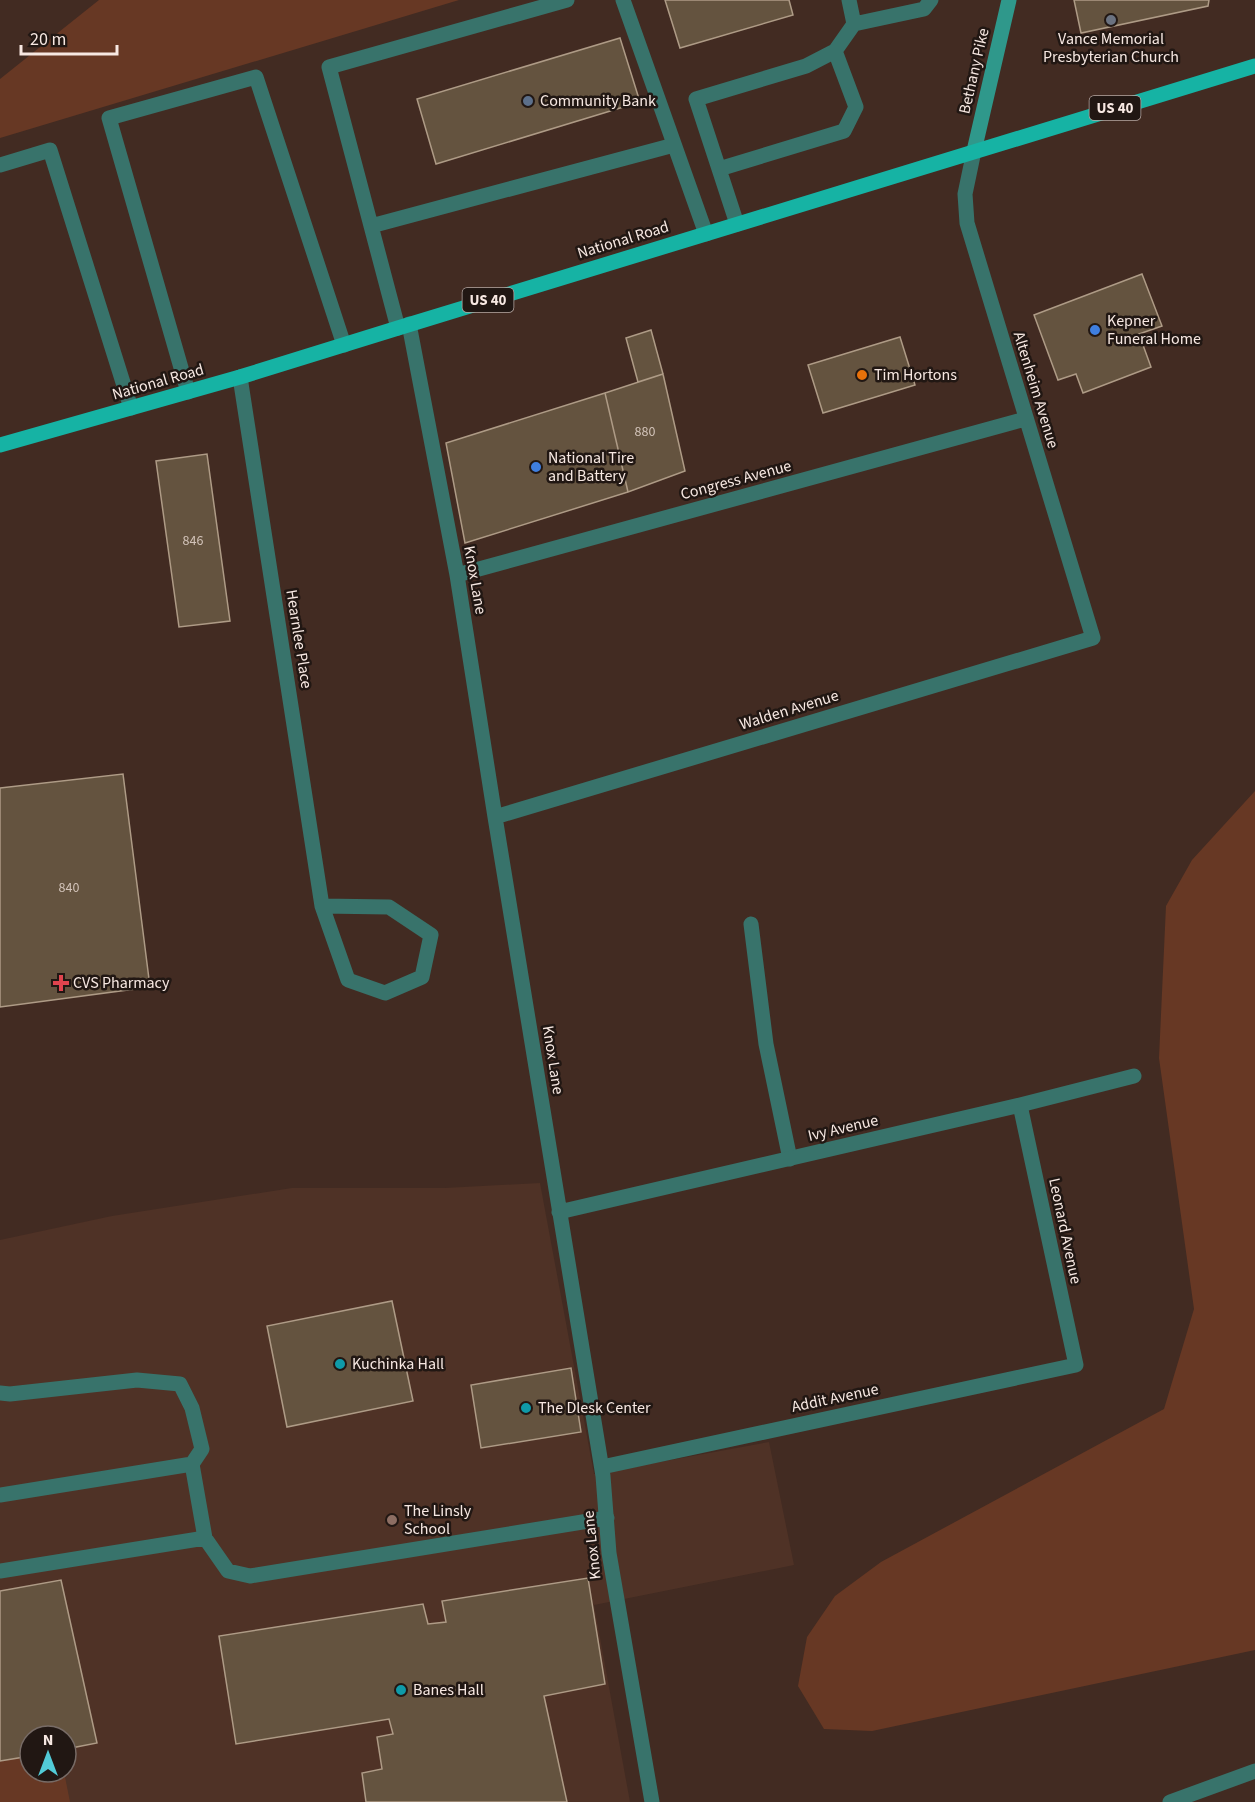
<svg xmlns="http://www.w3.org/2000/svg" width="1255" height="1802" font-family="'Source Sans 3',sans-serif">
<rect width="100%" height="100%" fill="#422b22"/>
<path fill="#4f3226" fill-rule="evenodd" d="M540 1183 594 1474 769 1442 794 1565 594 1605 630 1802H0V1240L112 1216 292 1188H445ZM30 1736H66V1772H30Z"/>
<path fill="#673824" d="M99 0H459L0 138V79Z
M1255 791V1650L872 1731 824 1729 798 1686 807 1637 835 1596 881 1562 1164 1409 1194 1309 1159 1058 1166 906 1192 860Z
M30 1756V1772H64L70 1802H0V1761Z"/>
<path fill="#64533f" stroke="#ae9b86" stroke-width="1.5" d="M665 0H789L793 15 680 48Z
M1074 0H1209L1208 6 1081 33Z
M620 38 640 102 436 164 417 99Z
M1142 274 1162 326 1139 334 1151 367 1083 393 1076 374 1058 380 1034 315Z
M651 330 663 374 638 382 626 338Z
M900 337 915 385 823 413 808 365Z
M663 374 685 471 628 492 605 393Z
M605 393 628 492 465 543 446 443Z
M207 454 230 621 179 627 156 461Z
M123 774 150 987 0 1007V788Z
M392 1301 413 1401 287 1427 267 1326Z
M571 1368 581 1432 481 1448 471 1385Z
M588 1578 605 1684 544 1696 567 1802H366L362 1773 382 1769 377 1737 393 1734 389 1719 236 1744 219 1636 423 1604 428 1624 446 1622 442 1601Z
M61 1580 97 1743 66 1749V1736H30V1756L0 1761V1591Z"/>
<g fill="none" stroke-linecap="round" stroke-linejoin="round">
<path stroke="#38736b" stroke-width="15" d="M623 0 706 234
M849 0 854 24
M0 165 50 150 131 408
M719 169 696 99 806 66 835 51
M737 224 719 169 844 131 856 107 835 51 854 24 924 9 931 0
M371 226 674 145
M398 328 329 67 567 0
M188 392 109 118 256 77 344 345
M751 924 766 1044 790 1159
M0 1393 10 1394 137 1380 180 1384 192 1408 202 1449 192 1464
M0 1495 192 1464 205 1538 0 1571
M205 1538 228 1571 250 1576 607 1518"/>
<path stroke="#38736b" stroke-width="15" d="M409 324 457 575 495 817 603 1476 609 1553 652 1802
M240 377 322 906 348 980 385 993 422 977 431 935 389 907 322 906
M457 575 1025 419
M495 817 1093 638 967 223 965 194 974 151
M559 1212 1020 1105 1134 1076
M602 1467 1076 1365 1020 1105
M1170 1802 1255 1771"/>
<path stroke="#2f988b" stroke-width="15" d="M974 151 1009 0"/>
<path stroke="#16b3a4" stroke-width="15" d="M0 445 240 377 398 328 1255 66"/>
</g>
<circle fill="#6b7280" stroke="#211713" stroke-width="2" cx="1111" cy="20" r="6"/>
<circle fill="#5c6f8a" stroke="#211713" stroke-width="2" cx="528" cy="101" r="6"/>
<g fill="#3f7fe0" stroke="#211713" stroke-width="2">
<circle cx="1095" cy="330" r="6"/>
<circle cx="536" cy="467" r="6"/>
</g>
<circle fill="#e8710a" stroke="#211713" stroke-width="2" cx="862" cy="375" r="6"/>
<path fill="#e0444e" stroke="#211713" stroke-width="2" d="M58 974h6v6h6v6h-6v6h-6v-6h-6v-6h6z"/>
<g fill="#0f9aa8" stroke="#211713" stroke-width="2">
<circle cx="340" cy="1364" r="6"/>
<circle cx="526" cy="1408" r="6"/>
<circle cx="401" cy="1690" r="6"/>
</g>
<circle fill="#8d6e63" stroke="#211713" stroke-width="2" cx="392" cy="1520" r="6"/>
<g text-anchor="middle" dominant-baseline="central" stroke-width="5" stroke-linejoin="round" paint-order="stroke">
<g font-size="14" fill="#d2c3b9">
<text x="645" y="432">880</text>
<text x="193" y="541">846</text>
<text x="69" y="888">840</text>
</g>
<g fill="#211713" stroke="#b7a9a4" stroke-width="1.5">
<rect x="1089.5" y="96" width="51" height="24" rx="4.5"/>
<rect x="462.5" y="288" width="51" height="24" rx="4.5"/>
</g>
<g font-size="15" font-weight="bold" fill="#f7e8e2">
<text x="1115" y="108">US 40</text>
<text x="488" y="300">US 40</text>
</g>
<g font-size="16" fill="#f7e8e2" stroke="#211713" text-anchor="start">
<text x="1111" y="39" text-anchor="middle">Vance Memorial<tspan x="1111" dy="18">Presbyterian Church</tspan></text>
<text x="540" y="101">Community Bank</text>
<text x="1107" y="321">Kepner<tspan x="1107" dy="18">Funeral Home</tspan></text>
<text x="874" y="375">Tim Hortons</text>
<text x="548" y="458">National Tire<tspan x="548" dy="18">and Battery</tspan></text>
<text x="73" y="983">CVS Pharmacy</text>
<text x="352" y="1364">Kuchinka Hall</text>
<text x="538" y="1408">The Dlesk Center</text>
<text x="404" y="1511">The Linsly<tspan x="404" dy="18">School</tspan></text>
<text x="413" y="1690">Banes Hall</text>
</g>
<g font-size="16" fill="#f7e8e2" stroke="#211713">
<text transform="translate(974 71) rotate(-77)">Bethany Pike</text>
<text transform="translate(623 240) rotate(-17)">National Road</text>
<text transform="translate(158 382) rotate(-16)">National Road</text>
<text transform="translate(1036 390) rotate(73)">Altenheim Avenue</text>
<text transform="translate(736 480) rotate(-15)">Congress Avenue</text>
<text transform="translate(475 580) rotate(80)">Knox Lane</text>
<text transform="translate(299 639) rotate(81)">Hearnlee Place</text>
<text transform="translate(789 710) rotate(-17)">Walden Avenue</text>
<text transform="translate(553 1060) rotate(81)">Knox Lane</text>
<text transform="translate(843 1128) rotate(-13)">Ivy Avenue</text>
<text transform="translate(1065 1231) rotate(78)">Leonard Avenue</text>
<text transform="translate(835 1398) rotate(-12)">Addit Avenue</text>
<text transform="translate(592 1545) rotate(-96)">Knox Lane</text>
</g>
</g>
<g transform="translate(48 1754)"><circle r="28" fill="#211713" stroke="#776b66" stroke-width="1.5"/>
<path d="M0-4.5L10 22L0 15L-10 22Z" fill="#52cbd7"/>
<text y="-9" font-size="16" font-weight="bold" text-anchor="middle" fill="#f7e8e2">N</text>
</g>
<path d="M21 45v9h96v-9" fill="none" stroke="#f7e8e2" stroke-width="3"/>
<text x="30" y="45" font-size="18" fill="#f7e8e2" stroke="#211713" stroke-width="4.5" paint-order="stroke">20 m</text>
</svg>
